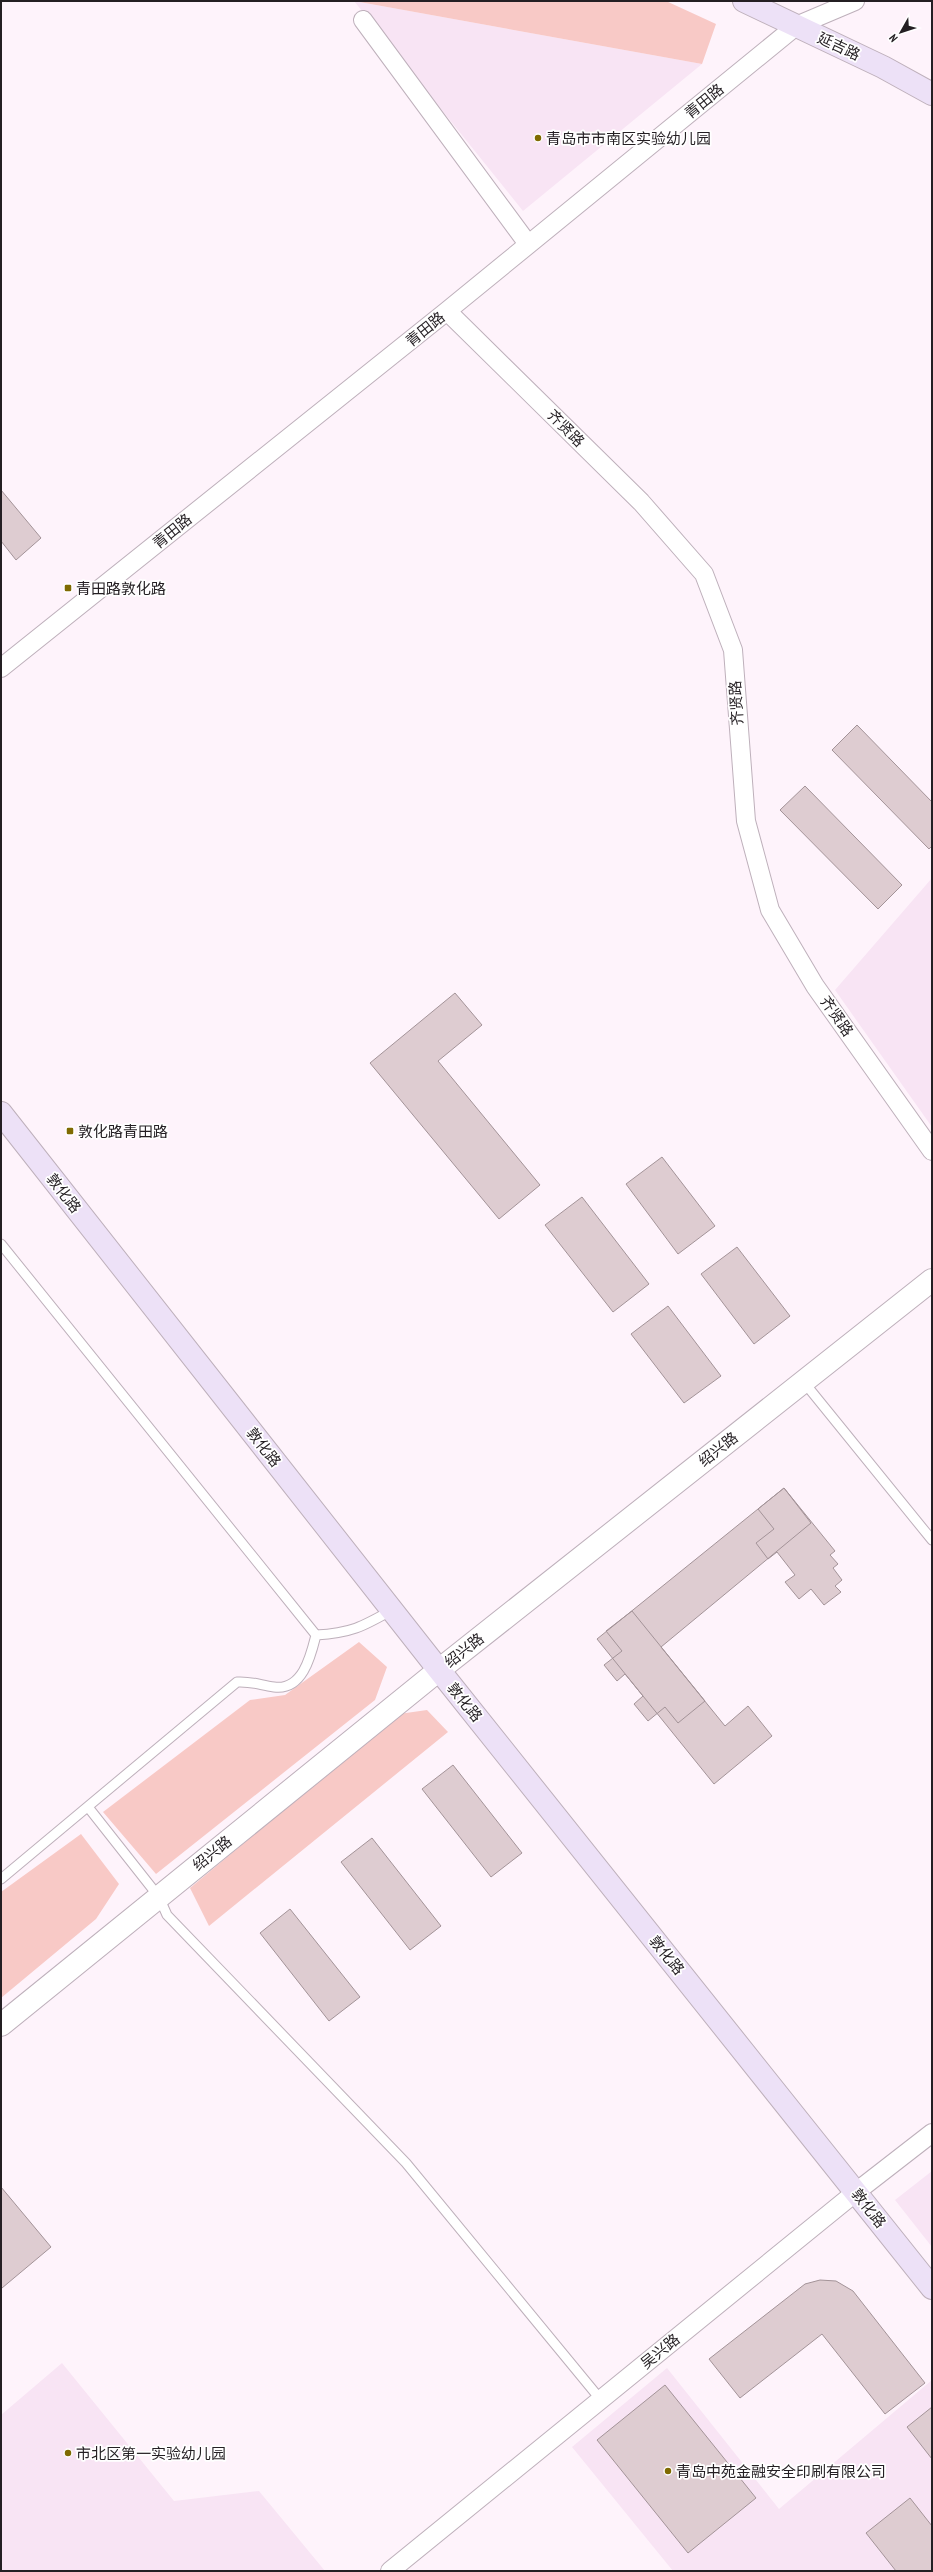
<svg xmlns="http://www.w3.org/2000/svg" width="933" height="2572" font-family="'PT Sans Narrow','Noto Sans SC',sans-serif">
<rect width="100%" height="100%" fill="#fef3fb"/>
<path fill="#f8e4f4" d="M354 1 702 64 523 211Z
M932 878V1127L835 990Z
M932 2171V2247L895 2200Z
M62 2363 174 2501 259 2491 325 2571H1V2415Z
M667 2368 779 2509 932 2380V2571H673L572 2447Z"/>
<path fill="#f8c9c6" d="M354 1H666L716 24 702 64Z
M359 1642 387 1667 375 1700 156 1874 103 1812 250 1700 285 1695Z
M427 1710 448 1732 209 1926 190 1888 399 1714Z
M81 1834 119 1884 96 1919 1 1998V1892Z"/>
<path fill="#deccd1" stroke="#a39398" d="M1 490 41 538 16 560 1 541Z
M857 725 932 802V846L929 849 832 750Z
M805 786 902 885 878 909 780 810Z
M455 993 482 1025 438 1061 540 1185 499 1219 370 1063Z
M662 1157 715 1226 678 1254 626 1184Z
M582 1197 649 1284 613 1312 545 1225Z
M737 1247 790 1316 754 1344 701 1274Z
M668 1306 721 1376 684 1403 631 1334Z
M784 1488 835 1551 830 1555 838 1564 833 1568 842 1580 835 1586 841 1592 824 1605 811 1589 799 1599 785 1582 795 1575 777 1552 768 1559 756 1543 774 1529 758 1509Z
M784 1488 811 1523 661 1647 725 1726 748 1706 772 1736 714 1784 597 1639Z
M632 1611 705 1701 678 1723 665 1707 648 1721 634 1704 643 1696 625 1674 617 1681 604 1665 622 1651 606 1631Z
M453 1765 522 1853 491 1877 422 1789Z
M372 1838 441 1926 410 1950 341 1862Z
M290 1909 360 1997 329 2021 260 1933Z
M1 2187 51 2247 2 2288 1 2287Z
M820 2280 836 2281 853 2291 925 2383 885 2414 822 2334 740 2398 709 2359 805 2284Z
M665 2385 756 2498 688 2553 597 2440Z
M932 2407V2459L907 2427Z
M910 2498 932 2526V2571H896L866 2533Z"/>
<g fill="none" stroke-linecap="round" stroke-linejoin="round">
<defs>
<path id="service" d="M1 1244 316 1635C351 1633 362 1627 392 1610
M803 1381 932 1540
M88 1807 159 1897 167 1915 406 2163 601 2400
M1 1879 237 1682C251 1681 260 1685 274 1687 303 1691 311 1655 316 1635"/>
<path id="minor" d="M363 20 528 244
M447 311 641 502 704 574 733 650 746 821 770 910 815 986 932 1151
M1 668 447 311 796 26 855 1
M390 2571 856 2192 932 2133"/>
<path id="tertiary" d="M1 2025 439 1670 932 1280"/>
<path id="secondary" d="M744 1 883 67 932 94
M1 1113 439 1670 932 2288"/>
</defs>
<use href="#service" stroke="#beb0bb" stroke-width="11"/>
<use href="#minor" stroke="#beb0bb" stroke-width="20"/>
<use href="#tertiary" stroke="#beb0bb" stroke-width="24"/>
<use href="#secondary" stroke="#beb0bb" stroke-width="24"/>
<use href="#service" stroke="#fff" stroke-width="9"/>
<use href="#minor" stroke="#fff" stroke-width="18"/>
<use href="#tertiary" stroke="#fff" stroke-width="22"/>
<use href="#secondary" stroke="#ede1f7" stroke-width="22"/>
</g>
<g fill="#7f6a01" stroke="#fff" stroke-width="1.5">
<circle cx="538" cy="138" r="4"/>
<rect x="64" y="584" width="8" height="8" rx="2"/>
<rect x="66" y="1127" width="8" height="8" rx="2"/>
<circle cx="68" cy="2453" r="4"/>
<circle cx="668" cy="2471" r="4"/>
</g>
<g text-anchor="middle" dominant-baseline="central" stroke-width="3.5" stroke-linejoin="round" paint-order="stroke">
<g font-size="15" fill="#241f23" stroke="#fff">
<text transform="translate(839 46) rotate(25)">延吉路</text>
<text transform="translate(704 101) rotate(-39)">青田路</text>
<text transform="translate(425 329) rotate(-39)">青田路</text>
<text transform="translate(566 428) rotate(45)">齐贤路</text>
<text transform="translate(172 531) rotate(-39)">青田路</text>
<text transform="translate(736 703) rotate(-93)">齐贤路</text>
<text transform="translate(837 1016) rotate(55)">齐贤路</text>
<text transform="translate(64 1193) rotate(52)">敦化路</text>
<text transform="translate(264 1447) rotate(52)">敦化路</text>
<text transform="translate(718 1449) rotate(-38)">绍兴路</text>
<text transform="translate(464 1650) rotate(-38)">绍兴路</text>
<text transform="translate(465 1702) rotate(51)">敦化路</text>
<text transform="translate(212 1853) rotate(-39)">绍兴路</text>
<text transform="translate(667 1955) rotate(51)">敦化路</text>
<text transform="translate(869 2208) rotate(52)">敦化路</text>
<text transform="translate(660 2351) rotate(-39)">吴兴路</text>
</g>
<g font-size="15" fill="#241f23" stroke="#fff" text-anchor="start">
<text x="546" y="138">青岛市市南区实验幼儿园</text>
<text x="76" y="588">青田路敦化路</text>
<text x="78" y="1131">敦化路青田路</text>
<text x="76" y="2453">市北区第一实验幼儿园</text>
<text x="676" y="2471">青岛中苑金融安全印刷有限公司</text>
</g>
</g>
<rect width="933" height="2572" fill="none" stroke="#241f23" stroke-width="4"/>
<g transform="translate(901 32) rotate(231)" stroke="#ffffff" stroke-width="3" paint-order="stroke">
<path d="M0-3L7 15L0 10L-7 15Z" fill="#241f23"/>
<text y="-6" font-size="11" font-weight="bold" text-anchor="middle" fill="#241f23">N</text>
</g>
</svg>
